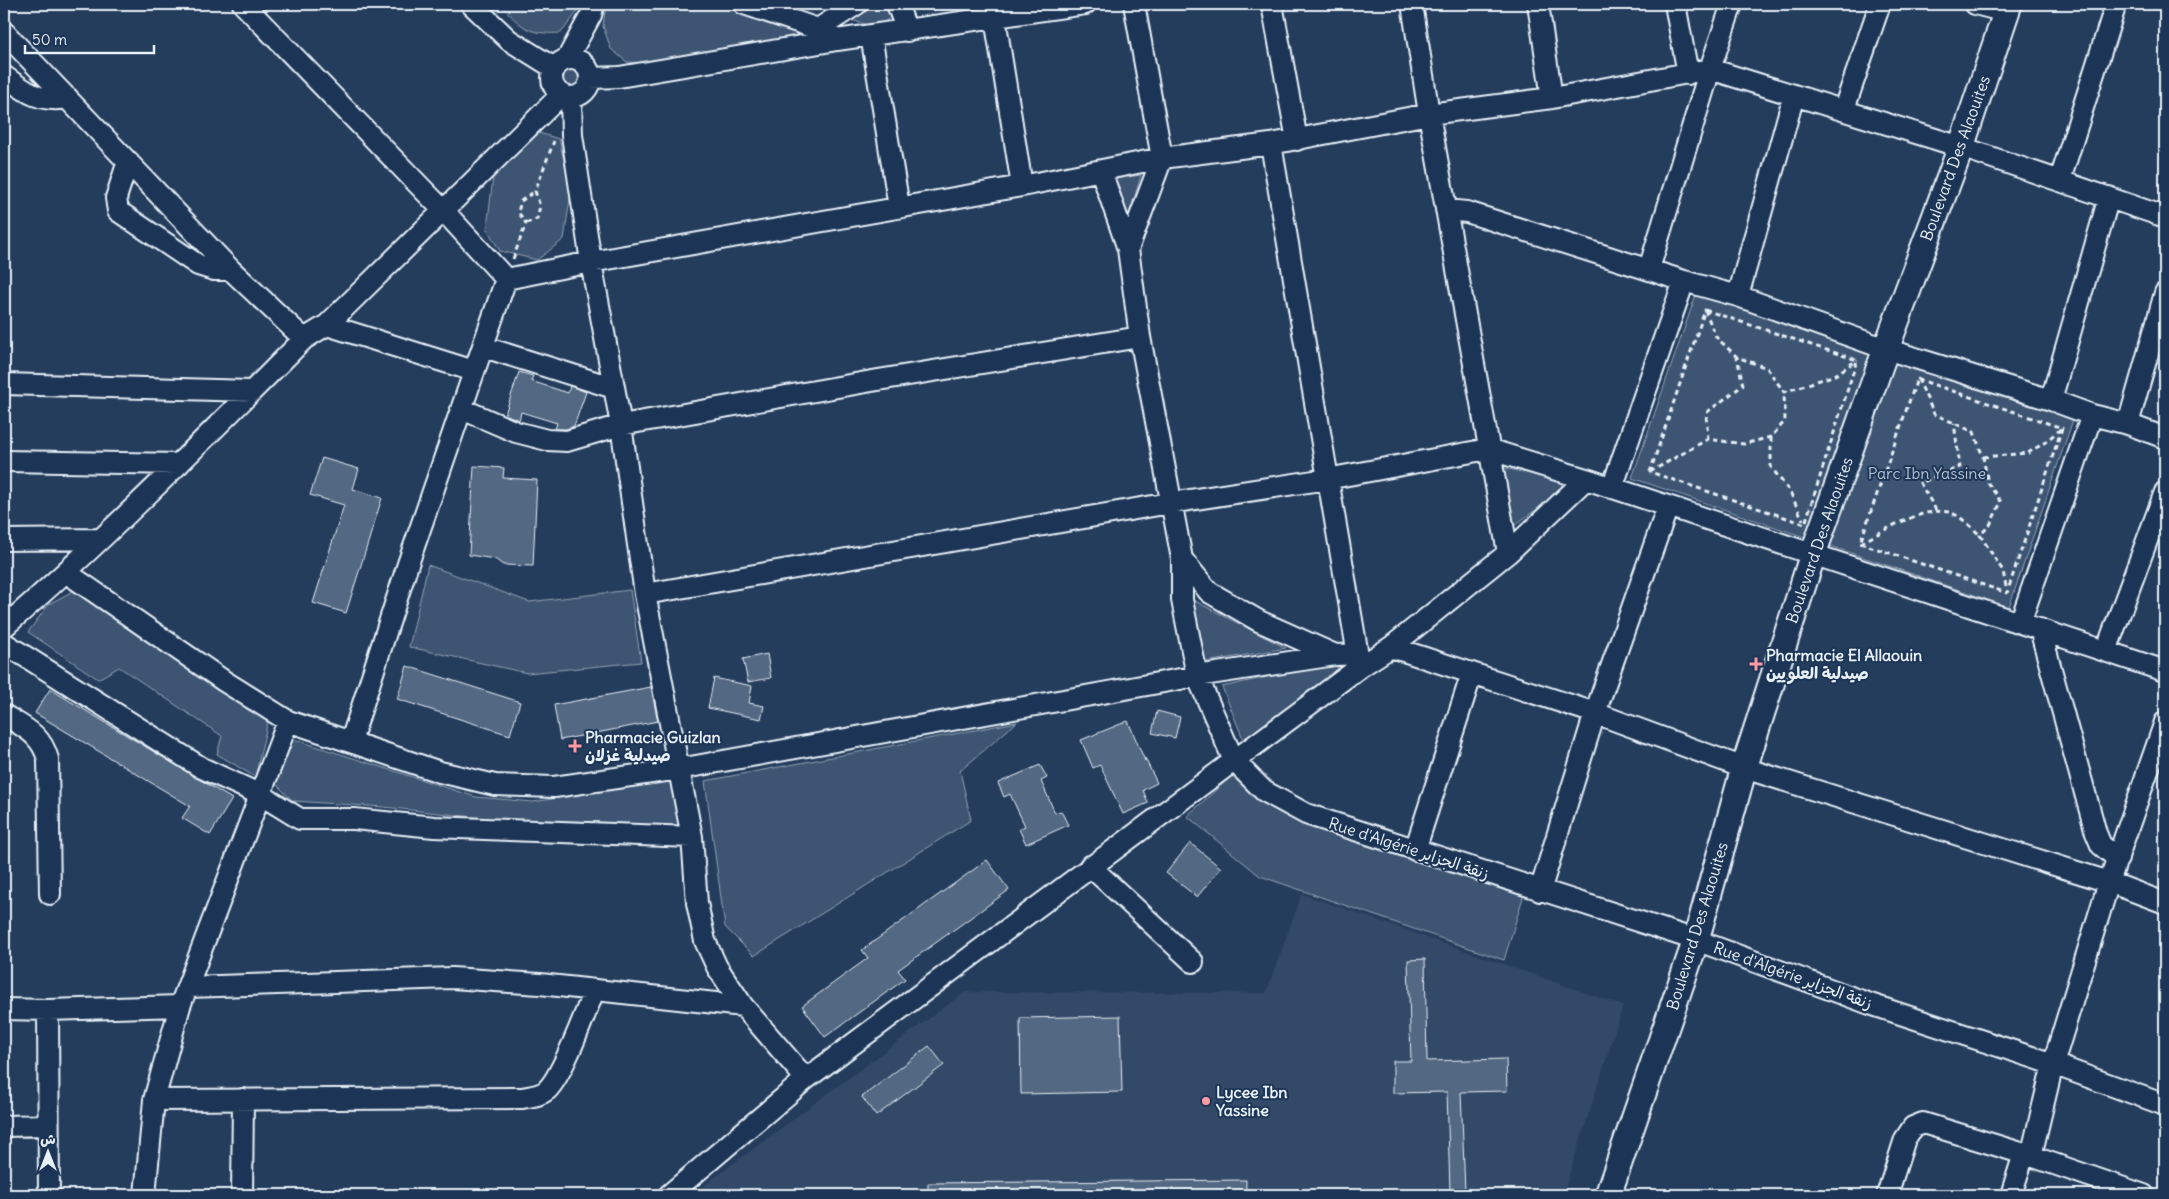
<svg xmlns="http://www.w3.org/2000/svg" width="2169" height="1199" font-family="Delius,'Playpen Sans Arabic',sans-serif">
<rect width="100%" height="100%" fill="#253d5d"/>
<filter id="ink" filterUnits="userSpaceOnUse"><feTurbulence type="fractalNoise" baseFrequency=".02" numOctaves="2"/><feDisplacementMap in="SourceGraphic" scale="10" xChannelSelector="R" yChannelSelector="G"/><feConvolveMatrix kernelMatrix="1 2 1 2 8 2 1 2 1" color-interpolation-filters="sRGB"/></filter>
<g filter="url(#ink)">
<path fill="#334a68" d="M1302 894 1623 1006 1563 1195H691L965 992 1266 993Z"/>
<path fill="#3e5472" stroke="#93a2b5" d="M500 4H581L575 15 561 33C528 35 521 27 500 4Z
M606 4H716L803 33 802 39 649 63 627 62 611 49 603 26Z
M874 4H891L896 15 875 27 851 20Z
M561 78a10 10 0 1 1 20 0a10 10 0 1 1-20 0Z
M539 133 559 139 571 192 564 239 537 260 500 251 487 229 493 177Z
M1141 175 1126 226 1114 179Z
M1698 289 2074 417 2009 607 1632 478Z
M1500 467 1561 481 1563 490 1512 527Z
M428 565 529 602 630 590 641 662 527 673 409 647Z
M73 591 268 721 255 777 217 754 222 736 119 667 98 679 28 632 49 604Z
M1193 600 1286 648 1206 662Z
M1333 662 1339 670 1244 741 1222 687Z
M1017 722 960 771 971 820 754 956 725 927 705 781Z
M293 739 476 797 533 802 672 780 679 829 600 822 502 820 384 807 293 801 276 784Z
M1235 773 1293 818 1524 894 1504 960 1260 876 1187 816Z"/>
<path fill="#536782" stroke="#e8f1f8" d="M519 372 533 376 531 381 568 393 570 386 586 392 574 426 566 429H555L557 423 521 412 519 420 505 414Z
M322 458 359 469 353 489 382 498 346 613 313 603 344 505 310 495Z
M474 466 504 468 503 478 537 480 533 566 503 565 495 559 469 555Z
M767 654 771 678 748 682 743 659Z
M407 666 520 702 510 735 397 699Z
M714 678 752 686 749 703 764 706 761 719 708 708Z
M651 687 658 721 560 740 554 705Z
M50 689 232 799 210 835 182 818 190 806 35 713Z
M1157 711 1180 717 1175 738 1152 733Z
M1128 721 1145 761V758L1157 783 1143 790 1148 803 1123 814 1100 765 1093 768 1081 740Z
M1040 765 1047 778 1041 781 1055 813 1061 811 1068 825 1026 844 1019 829 1025 826 1010 794 1004 797 998 783Z
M1190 843 1221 868 1197 897 1166 873Z
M987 860 1009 890 898 970 905 979 825 1037 802 1006 868 958 862 950Z
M1425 959 1427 1061 1506 1059 1507 1091 1461 1092 1465 1191H1450L1447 1092 1393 1093V1061H1411L1408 960Z
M1120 1016 1122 1092 1021 1094 1020 1018Z
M929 1046 944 1065 876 1116 862 1097Z
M1246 1180V1195H928V1183Z"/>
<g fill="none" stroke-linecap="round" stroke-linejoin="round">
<defs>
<path id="minor" d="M243 4 442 209 506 279 408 564 351 741
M471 4 509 40 554 68
M744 4 818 29 837 40
M897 4 907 31
M1272 4 1297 140
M1412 4 1429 114 1508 553
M1538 4 1552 98
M1675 4 1688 74
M1975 4 2006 12
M995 18 1022 186
M818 29 857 4
M4 32 231 270 304 339
M871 35 899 207
M552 78a19 19 0 1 1 38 0a19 19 0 1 1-38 0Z
M567 59 591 15 594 4
M4 76C26 92 40 103 68 98
M591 78 619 77 837 40 1085 4
M571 98 572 135 591 262 621 425 645 594 692 837 697 903 705 941 717 967 743 1006 806 1079
M1844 109 1880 4
M1271 144 1360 667
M128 161 116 198 118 211 198 265 214 270H231
M1101 171 1128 249 1140 337 1182 559V600L1197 676 1234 761 1264 791 1306 814 1696 940 1870 1004 2053 1064 2165 1105
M2060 180 2116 4
M1446 210 1467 212 1684 281 1738 296 1886 349 2051 400 2092 415 2128 424 2165 438
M1128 249 1162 158 1134 4
M1649 269 1710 69 1732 4
M506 279 591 262 1022 186 1162 158 1271 144 1429 114 1552 98 1710 69 1961 147 2165 217
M1738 296 1794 95
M327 325 474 371
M484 347 614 388
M4 384 251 391
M2051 400 2109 197
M462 409 516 432 547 440 567 441 621 425 872 381 1140 337
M2128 424 2165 293
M4 461 179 464
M1612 488 1684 281
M4 540 100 539
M1182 559 1209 592 1259 621 1335 655
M67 573 224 681 288 721 440 772 495 785 554 787 679 769 1197 676 1335 655 1358 654
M645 594 1170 503 1327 479 1488 449 1586 479 2165 671
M2020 623 2092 415
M4 627C109 536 206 437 304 339L327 325 561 95
M2040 629 2096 833 2101 845 2118 859
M4 643 202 768 261 795 300 819H354L434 827 692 837
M1391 647 1595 713 1744 768 2109 882 2165 903
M2106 651 2165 492
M4 715C25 728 41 734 48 759L50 894
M1415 850 1472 673
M1090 866 1193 962
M1540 891 1595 713 1668 506
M189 987 452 978 540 984 743 1006
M4 1009 48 1010 180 1006
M48 1010 49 1195
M154 1100 522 1098C531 1096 540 1096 547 1090 563 1075 585 1013 594 991
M4 1126 48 1125
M2031 1156 2053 1064 2109 882 2165 722
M145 1195 154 1100 180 1006 288 721
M242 1195 243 1099
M669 1195 806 1079 1360 667 1391 647 1508 553 1586 479
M1887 1195 1905 1139 1913 1127 1923 1123 2031 1156 2144 1195
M2011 1195 2024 1154"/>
<path id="major" d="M1608 1195 1696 940 1744 768 1813 554 1886 349 1961 147 2009 4"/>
</defs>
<use href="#minor" stroke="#e8f1f8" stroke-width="24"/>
<use href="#major" stroke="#e8f1f8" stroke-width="29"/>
<path stroke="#e8f1f8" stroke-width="3" stroke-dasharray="5 4" stroke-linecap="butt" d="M526 223 537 219 540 206 535 191 554 141
M513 259 526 223 518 212 521 201 535 191
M1705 310 1857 360 1805 524 1650 472Z
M1705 310 1716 337 1737 357 1767 368 1784 392
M1917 379 2062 428 2007 593 1860 543Z
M1918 379 1934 414 1974 432 1983 457 1988 483 2001 502 1990 525 1980 535 2003 571 2007 592
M1771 437V467L1790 492 1803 520
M1708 439 1706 413 1743 385 1737 357
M1983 457 2028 453 2044 443 2062 428
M1650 472 1708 439 1744 444 1771 437 1785 421 1784 392 1835 375 1857 360
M1936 510 1920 483 1960 467 1954 423
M1861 543C1883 531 1931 501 1956 515 1965 520 1973 529 1980 535"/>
<use href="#minor" stroke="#1d3557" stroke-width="20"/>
<use href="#major" stroke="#1d3557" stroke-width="25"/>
</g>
</g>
<g fill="#ff9aa2" stroke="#1d3557" stroke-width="2">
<path d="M1753.5 656.5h5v5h5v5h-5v5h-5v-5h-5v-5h5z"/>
<path d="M572.5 738.5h5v5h5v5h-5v5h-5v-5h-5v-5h5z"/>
<circle cx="1206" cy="1101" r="5"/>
</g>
<g text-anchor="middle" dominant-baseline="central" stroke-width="4" stroke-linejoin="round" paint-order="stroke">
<g font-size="16" fill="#e8f1f8" stroke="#1d3557">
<text transform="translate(1955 158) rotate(-70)">Boulevard Des Alaouites</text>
<text transform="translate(1819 540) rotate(-71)">Boulevard Des Alaouites</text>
<text transform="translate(1409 848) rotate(18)">Rue d'Algérie زنقة الجزاير</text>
<text transform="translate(1697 926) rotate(-73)">Boulevard Des Alaouites</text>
<text transform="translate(1793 975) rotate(20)">Rue d'Algérie زنقة الجزاير</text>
</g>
<g font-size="16" fill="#b5c2d0" stroke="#1d3557">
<text x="1927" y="473">Parc Ibn Yassine</text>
</g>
<g font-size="16" font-weight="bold" fill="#e8f1f8" stroke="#1d3557" text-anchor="start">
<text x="1766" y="655">Pharmacie El Allaouin<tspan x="1766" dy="18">صيدلية العلويين</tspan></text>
<text x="585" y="737">Pharmacie Guizlan<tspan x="585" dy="18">صيدلية غزلان</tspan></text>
<text x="1216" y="1092">Lycee Ibn<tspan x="1216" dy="18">Yassine</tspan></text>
</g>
</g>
<rect width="2169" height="1199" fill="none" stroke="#1d3557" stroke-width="20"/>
<rect x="10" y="10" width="2149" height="1179" fill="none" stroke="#e8f1f8" stroke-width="2" filter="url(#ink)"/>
<g transform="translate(48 1152)" stroke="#1d3557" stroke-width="4" paint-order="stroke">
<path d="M0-4L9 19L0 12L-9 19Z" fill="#e8f1f8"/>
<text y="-8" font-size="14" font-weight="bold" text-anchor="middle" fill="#e8f1f8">ش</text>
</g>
<path d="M25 45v8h129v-8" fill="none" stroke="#e8f1f8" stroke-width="2.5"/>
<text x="32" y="45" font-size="15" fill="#e8f1f8" stroke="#1d3557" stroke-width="4" paint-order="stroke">50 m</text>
</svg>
